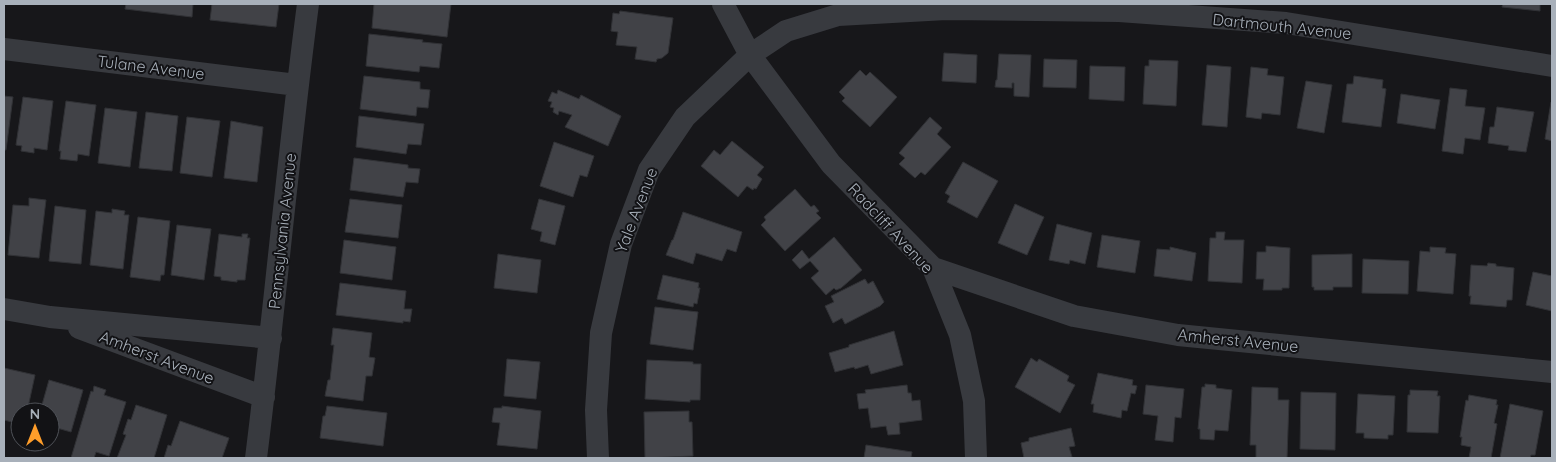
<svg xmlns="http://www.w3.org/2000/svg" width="1556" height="462" font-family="Quicksand,sans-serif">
<rect width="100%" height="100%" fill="#17171a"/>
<path fill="#414247" stroke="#313236" d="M126 4H193L192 17 125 9Z
M212 4H279L276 27 210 20Z
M374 4H451L447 37 372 28Z
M1503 4H1540V11L1502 7Z
M620 11 673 18 668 53 662 58 657 59 656 62 635 59 637 47 616 45 618 32 611 31 613 13 619 14Z
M369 34 423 40 422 42 442 44 439 68 420 66 419 72 366 66Z
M944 53 977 55 976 83 942 81Z
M999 54 1031 55 1029 97 1014 96V83H1012V88L995 87 996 80H997Z
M1044 59 1077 60 1076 88 1043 87Z
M1149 60 1178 61 1176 106 1143 104 1145 66H1149Z
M1207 65 1231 67 1227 127 1202 125Z
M1090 66 1125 67 1124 101 1089 99Z
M1251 67 1268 69 1267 75 1284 77 1280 115 1262 113 1261 119 1246 117Z
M860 70 866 76 870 72 897 97 870 127 842 101 845 98 839 92Z
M364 76 420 82V89L430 90 428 108 417 107 416 116 360 109Z
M1354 76 1383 80 1382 88 1386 89 1381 127 1342 122 1347 84H1353Z
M1306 81 1332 85 1324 133 1297 128Z
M1450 88 1467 90 1465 106 1485 108 1480 140 1465 138 1463 154 1442 151Z
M558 90 579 99 581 95 621 116 608 146 565 127 572 115 559 111 558 115 553 112 554 108 550 107 552 102 548 101 552 92 557 94Z
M1401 94 1440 100 1435 129 1397 123Z
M4 96 13 97 6 150H4Z
M23 97 53 101 47 150 34 148V153L21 151 22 146 16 145Z
M66 101 96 105 89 156 78 154 77 161 60 159 61 151H59Z
M1551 102 1552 103V141L1545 139Z
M1497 107 1534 112 1526 152 1508 150 1509 146 1488 143 1490 127H1494Z
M105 108 137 112 130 167 98 163Z
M146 112 178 116 172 171 139 168Z
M359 116 424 124 421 145 408 144 406 154 356 147Z
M187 117 220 121 212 177 180 173Z
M930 117 942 128 937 134 951 147 925 175 921 172 915 178 899 164 905 158 899 153Z
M231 121 263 127 257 182 224 178Z
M732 141 764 167 757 175 762 179 756 189 754 188 753 190 747 186 738 197 701 166 714 150 720 155Z
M554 142 594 156 587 177 580 175 573 197 540 186Z
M354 158 408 165V168L420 169 418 183 406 182 403 197 350 190Z
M963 162 998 181 977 218 947 202 950 196 945 193Z
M795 189 811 207 814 205 819 211 816 213 821 218 785 251 761 225 766 220 764 217Z
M29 198 46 200 39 258 8 255 13 205 29 206Z
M350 199 402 205 398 238 345 232Z
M539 199 565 206 555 245 540 241 542 232 531 229Z
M1015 204 1044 217 1027 255 998 243Z
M55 206 86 210 81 264 49 261Z
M112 209 125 211 124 215H129L123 269 90 265 96 211 112 213Z
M683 212 742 232 736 252 727 249 722 261 696 253 693 264 666 255 672 240H673Z
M138 217 170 221 164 275H161L160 281 130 277Z
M1057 224 1092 233 1085 264 1070 260 1069 264 1049 260Z
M177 225 211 229 204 280 171 275Z
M1216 232H1225L1224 240H1244L1242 283 1208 281 1210 238H1216Z
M219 234 242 237V234H248L247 238H250L245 280H237V282L221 280V277L214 276Z
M1102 235 1140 241 1135 273 1097 267Z
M834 237 862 270 841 288 836 290 834 288 826 295 811 278 819 271 810 261 800 269 792 260 802 250 809 259Z
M344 240 396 247 392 280 340 273Z
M1266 246 1290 248 1289 288H1282V290H1263L1264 279H1256L1257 252H1266Z
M1170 247 1196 253 1192 281 1154 276 1157 249 1170 250Z
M1430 247 1446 248 1445 253 1456 254 1453 294 1417 291 1420 251 1430 252Z
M498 254 541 260 537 293 494 288Z
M1352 254V287H1333V290H1314V287H1312V255Z
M1363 259 1409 261 1408 294 1362 293Z
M1488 263 1496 264V266L1514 268 1512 300H1507L1506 307 1470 304 1471 296H1469L1471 265 1487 266Z
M1533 272 1552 276V311L1526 305Z
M663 275 699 283 698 288H700L697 304 694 303 693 307 657 299Z
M865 279 868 284 873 281 884 302 880 306 845 324 842 318 833 323 825 306 834 302 831 296Z
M340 283 406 291 404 309H412L410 322 403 321V323L336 315Z
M655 307 698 312 693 350 650 344Z
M333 328 372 333 369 357 375 358 372 376H366L363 401 325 396 328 380H330L334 345H331Z
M894 331 903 365 871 374 868 365 855 369 854 367 835 372 829 353 849 347V345Z
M1031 358 1037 362 1039 359 1069 376 1067 381 1075 385 1060 413 1015 387Z
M507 359 540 362 536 399 504 396Z
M647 360 693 362V364H701L700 400H690V402L645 399Z
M4 368 35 375 27 412H20V424L4 420Z
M1098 373 1133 380 1132 385 1137 386 1135 394 1131 393 1127 411 1122 410 1121 418 1093 412 1094 404H1091Z
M49 380 83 390 71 432 50 426V412H40Z
M1205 384 1216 385V388L1232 390 1228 431 1215 430 1214 440 1200 439V429H1198L1202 387H1205Z
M907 385 908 393H911L912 401 920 400 922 420 899 423 900 434 888 435 886 426 871 428 868 408 859 409 857 394 866 393 865 390Z
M1146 385 1184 389 1181 418 1175 417 1173 442 1155 440 1158 416 1143 414Z
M94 386 106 390 104 395 126 402 109 456 96 452 94 458H71L91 391 93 392Z
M1252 387 1278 388V400H1289L1287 458H1256V445H1250Z
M1410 390 1438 391 1437 396H1440L1438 433 1407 432 1408 395H1410Z
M1301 392 1336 393 1335 450 1300 449Z
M1358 394 1395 396 1393 435H1388V439L1364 438V433H1356Z
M1469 395 1497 400 1496 405H1498L1494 423 1497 424 1491 458H1469L1471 447 1461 445 1462 437H1460L1466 400 1468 401Z
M1510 404 1543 411 1535 455H1531L1530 458H1500Z
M136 405 167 415 154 458H117L126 435 123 434 128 419 131 420Z
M327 406 387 413 383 446 320 438 323 416H325Z
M502 406 541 411 537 449 497 445 500 423 492 422 494 408H502Z
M689 411V422H692L693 456 645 458 644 412Z
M180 421 229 438 222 458H164L168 445 171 446Z
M1071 428 1075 446 1069 447 1072 457 1064 458H1024L1021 443 1029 441V438Z
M866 445 912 452 911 457 917 458H864Z"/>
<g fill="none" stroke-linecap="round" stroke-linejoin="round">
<path stroke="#383a3f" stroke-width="22" d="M4 49 297 85
M933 268 1074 316 1178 335 1552 372
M4 309 50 317 271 338
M79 328 264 397
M256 458C275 307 288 155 308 4
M598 458 596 410 601 333 621 244 649 170 685 117 750 55 723 4
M976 458 974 401 960 335 933 268 831 164 750 55 786 31 838 15 946 9 1119 11 1286 23 1552 66"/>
</g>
<g text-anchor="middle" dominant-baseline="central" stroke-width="4" stroke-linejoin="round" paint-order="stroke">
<g font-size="16" fill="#a8b0ba" stroke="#121215">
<text transform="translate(1282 26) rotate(6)">Dartmouth Avenue</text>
<text transform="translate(151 67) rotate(7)">Tulane Avenue</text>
<text transform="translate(636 210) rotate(-69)">Yale Avenue</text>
<text transform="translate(891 228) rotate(47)">Radcliff Avenue</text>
<text transform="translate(282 231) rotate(-84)">Pennsylvania Avenue</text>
<text transform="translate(1238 340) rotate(6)">Amherst Avenue</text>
<text transform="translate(157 357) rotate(21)">Amherst Avenue</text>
</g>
</g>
<rect width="1556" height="462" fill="none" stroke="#a8b0ba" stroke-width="10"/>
<g transform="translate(35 427)"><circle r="24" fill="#121215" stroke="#4e5157"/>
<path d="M0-4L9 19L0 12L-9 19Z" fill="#fe9d2a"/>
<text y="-8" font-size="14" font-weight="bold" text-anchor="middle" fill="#a8b0ba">N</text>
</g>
</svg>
